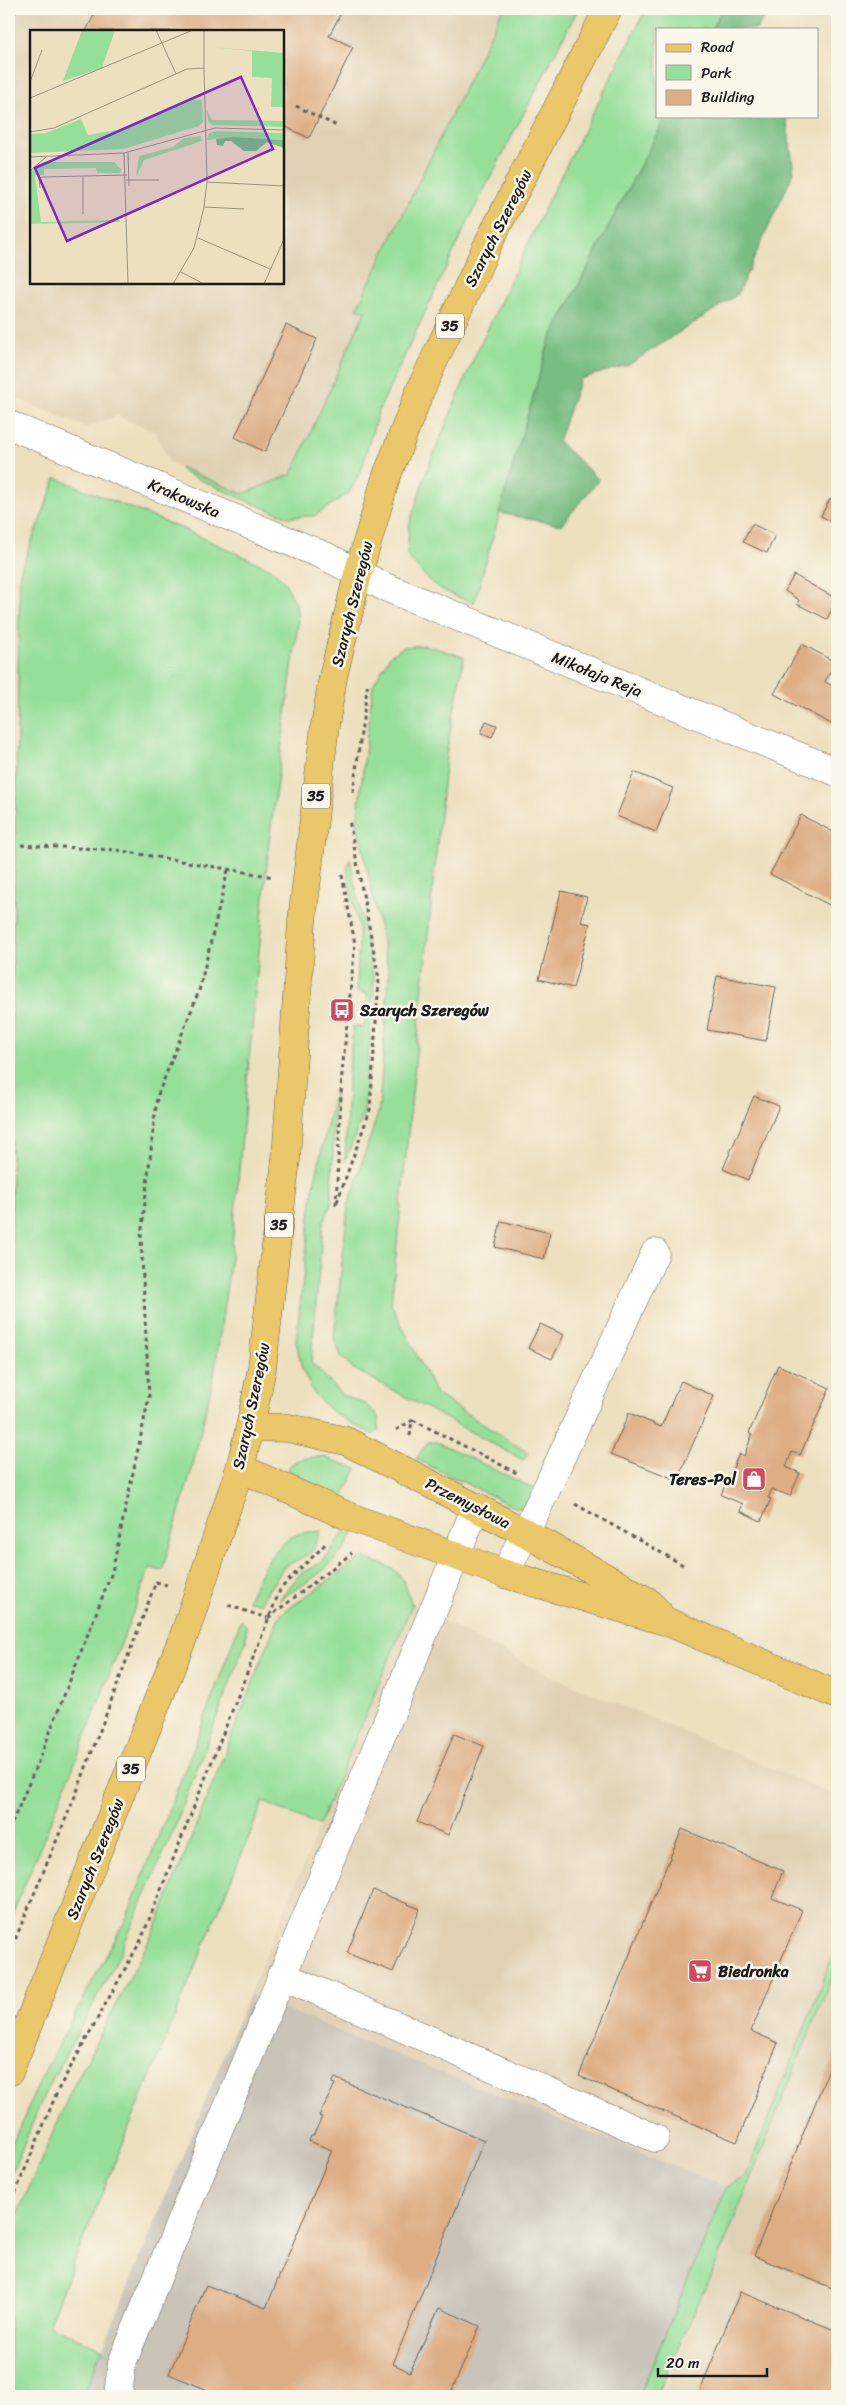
<svg xmlns="http://www.w3.org/2000/svg" width="846" height="2405" font-family="Sriracha,sans-serif">
<rect width="100%" height="100%" fill="#fbf7ec"/>
<filter id="ink" filterUnits="userSpaceOnUse"><feTurbulence type="fractalNoise" baseFrequency=".02" numOctaves="2"/><feDisplacementMap in="SourceGraphic" scale="10" xChannelSelector="R" yChannelSelector="G"/><feConvolveMatrix kernelMatrix="1 2 1 2 8 2 1 2 1" color-interpolation-filters="sRGB"/></filter>
<filter id="wash" filterUnits="userSpaceOnUse"><feTurbulence type="fractalNoise" baseFrequency=".0096" numOctaves="4" result="noise"/><feDisplacementMap in="SourceGraphic" scale="20" xChannelSelector="R" yChannelSelector="G"/><feGaussianBlur stdDeviation="1.12" result="paint"/><feColorMatrix in="noise" values="0 0 0 0 0 0 0 0 0 0 0 0 0 0 0 0 0 1.4 0 .05"/><feComposite in="paint" operator="in"/></filter>
<g filter="url(#wash)">
<rect width="100%" height="100%" fill="#ede0bf"/>
<path fill="#e0d1b4" fill-rule="evenodd" d="M9 9H528L365 311 292 474 243 494 169 463 156 432 117 416 85 427 9 395ZM31 31H282V282H31Z
M412 1605 548 1675 837 1796V1945L746 2176 727 2187 249 1995Z
M837 1964V2396H663L718 2259Z"/>
<path fill="#c9c3b8" d="M249 1995 727 2187 639 2396H83Z"/>
<path fill="#96df9b" stroke="#597e5c" d="M503 9H578L472 213 378 412 362 468 349 493 314 516 289 517 252 503 183 472 180 467 243 494 292 474 365 311 357 308Z
M646 9H722L712 29H657V116H666L549 342 474 603C438 590 431 585 407 555L409 526 426 472 473 360 549 199Z
M56 478 183 529 273 570 285 583 296 604 298 623 269 842 231 1257 214 1375 192 1469 162 1571 150 1568 81 1748 9 1923V1344L11 1337 12 1005 20 572Z
M425 645 464 657 446 755 391 1304 436 1394 528 1453 523 1460 352 1368 341 1356 334 1339 348 1206 379 1110 389 973 357 821 373 685 390 656 404 647Z
M350 858 374 980 364 1113 345 1161 348 1078 353 1026 364 1027 368 994 357 992 359 929 347 870Z
M335 1090 331 1205 323 1223 311 1362 342 1395 365 1404 378 1416V1431L373 1435 331 1411 314 1394 302 1369 296 1341 313 1190Z
M428 1442H437L539 1491 523 1508 514 1507 416 1459Z
M313 1457H324L357 1469 343 1496 335 1497 288 1470C292 1459 303 1459 313 1457Z
M321 1531 312 1552 284 1567 260 1603 248 1601C258 1576 272 1545 298 1534 305 1532 314 1532 321 1531Z
M344 1532 353 1534C336 1567 310 1580 279 1600L300 1574 315 1566 326 1557Z
M362 1557C399 1571 400 1566 412 1605L319 1825 263 1802 48 2325 103 2349 83 2396H9V2234L71 2091 156 1927 277 1621 282 1613Z
M241 1620 246 1625V1641L174 1829 139 1910 116 1962 44 2095 9 2180V2154L13 2142 44 2072 127 1917 196 1741Z
M837 1945V1964L718 2259 657 2396H639L727 2187 746 2176Z"/>
<path fill="#78be83" stroke="#4a6d50" d="M722 9H768L757 29H712Z
M666 116H786L794 172 737 295 630 364 580 379 558 441 599 480 561 525 499 513 549 342Z"/>
<g id="blocks">
<path fill="#ddad84" d="M97 9H343L329 36 353 47 309 138 286 127 282 134V31H86Z
M286 325 317 339 265 452 235 437Z
M830 499 837 503V525L821 516Z
M752 524 775 535 767 553 743 542Z
M794 575 837 599 827 619 797 604 799 600 785 591Z
M802 644 835 662 825 682 837 688V727L774 694Z
M486 721 497 725 492 737 481 733Z
M634 772 673 788 656 832 617 816Z
M801 815 837 834V909L770 874Z
M561 891 587 897 581 922 590 924 573 988 539 979Z
M717 976 776 987 766 1041 707 1030Z
M754 1096 779 1106 748 1180 723 1169Z
M501 1221 550 1233 544 1259 495 1247Z
M540 1324 564 1335 552 1359 528 1348Z
M778 1365 830 1388 800 1455 792 1452 786 1467 800 1473 790 1496 772 1489 768 1498 771 1499 761 1521 740 1511 743 1504 721 1495 739 1454 744 1456 752 1435 749 1433Z
M681 1381 714 1396 677 1480 611 1454 629 1413 661 1427Z
M454 1734 484 1746 448 1835 417 1822Z
M682 1829 783 1871 772 1898 802 1910 751 2031 778 2043 737 2142 579 2076Z
M373 1890 420 1909 393 1972 347 1953Z
M837 2049V2290L754 2256Z
M335 2078 484 2140 393 2364 410 2372 439 2308 480 2326 452 2390 467 2396H222L169 2374 206 2285 266 2308 332 2150 309 2141 311 2136H313L322 2117 319 2116 335 2084 332 2083Z
M740 2292 837 2331V2396H698Z"/>
</g>
</g>
<g filter="url(#ink)">
<use href="#blocks" fill-opacity="0" stroke="#656155" stroke-width="1"/>
<g fill="none" stroke-linecap="round" stroke-linejoin="round">
<defs>
<path id="minor" d="M9 425 327 557 385 587 837 772
M505 1574 547 1488 655 1253
M281 1975 655 2138
M118 2396 122 2363 476 1507"/>
<path id="major" d="M250 1427 289 1428 346 1441 526 1533 647 1601 658 1612
M240 1468 345 1515 505 1574 668 1622 837 1695
M9 2072 186 1630 240 1468 250 1427 262 1368 286 1159 302 921 325 725 333 677 358 574 386 478 420 391 488 244 608 9"/>
</defs>
<use href="#minor" stroke="#656155" stroke-width="29"/>
<use href="#major" stroke="#656155" stroke-width="29"/>
<path stroke="#656155" stroke-width="3" stroke-dasharray="4 4" stroke-linecap="butt" d="M296 106 337 126
M353 792 368 682
M21 845 116 850 274 877
M337 1202 370 1110 379 979 349 820
M336 1205 342 1073 355 944 342 875
M413 1420 519 1474
M396 1430 413 1420
M410 1436 412 1420
M575 1504 683 1565
M228 1605 267 1618
M268 1618 352 1553
M9 1830 41 1755 112 1572 149 1397 141 1237 157 1097 199 991 228 870
M9 1954 76 1794 156 1582 167 1585
M9 2208 58 2090 141 1940 280 1590C295 1572 312 1559 327 1542"/>
<use href="#minor" stroke="#fff" stroke-width="28"/>
<use href="#major" stroke="#eac769" stroke-width="28"/>
</g>
</g>
<defs>
<symbol id="bus-square" viewBox="-11 -11 22 22"><rect x="-9" y="-9" width="18" height="18" rx="4" fill="#d1495b" stroke="#fbf7ec"/><path d="M-5-6H5V4H4V6H2V4H-2V6H-4V4H-5ZM-3.5-4V0h7V-4ZM-3.5 1.2v1.5H-2V1.2ZM2 1.2v1.5H3.5V1.2Z" fill="#fff"/></symbol>
<symbol id="shop-square" viewBox="-11 -11 22 22"><rect x="-9" y="-9" width="18" height="18" rx="4" fill="#d1495b" stroke="#fbf7ec"/><path d="M-5-2.5h2.3a2.7 3.5 0 0 1 5.4 0H5L5.5 6h-11ZM-1.5-2.5h3a1.5 2.3 0 0 0-3 0Z" fill="#fff"/></symbol>
<symbol id="supermarket-square" viewBox="-11 -11 22 22"><rect x="-9" y="-9" width="18" height="18" rx="4" fill="#d1495b" stroke="#fbf7ec"/><path d="M-6-5.5h2.5l.6 2H6L4.5 2H-2.5L-4.4-4H-6ZM-1.5 3.2a1.3 1.3 0 1 0 .1 0ZM3 3.2a1.3 1.3 0 1 0 .1 0Z" fill="#fff"/></symbol>
</defs>
<g fill-rule="evenodd">
<use href="#bus-square" x="328" y="996" width="28" height="28"/>
<use href="#shop-square" x="740" y="1465" width="28" height="28"/>
<use href="#supermarket-square" x="686" y="1957" width="28" height="28"/>
</g>
<g text-anchor="middle" dominant-baseline="central" stroke-width="5" stroke-linejoin="round" paint-order="stroke">
<g fill="#fbf7ec" stroke="#5f5e5a" stroke-width="1">
<rect x="436" y="313.5" width="28" height="25" rx="4"/>
<rect x="302" y="783.5" width="28" height="25" rx="4"/>
<rect x="265" y="1212.5" width="28" height="25" rx="4"/>
<rect x="117" y="1756.5" width="28" height="25" rx="4"/>
</g>
<g font-size="15" font-weight="bold" fill="#1c1c1c">
<text x="450" y="326">35</text>
<text x="316" y="796">35</text>
<text x="279" y="1225">35</text>
<text x="131" y="1769">35</text>
</g>
<g font-size="16" fill="#1c1c1c" stroke="#fbf7ec">
<text transform="translate(498 228) rotate(-63)">Szarych Szeregów</text>
<text transform="translate(184 498) rotate(23)">Krakowska</text>
<text transform="translate(352 604) rotate(-76)">Szarych Szeregów</text>
<text transform="translate(597 674) rotate(22)">Mikołaja Reja</text>
<text transform="translate(251 1406) rotate(-78)">Szarych Szeregów</text>
<text transform="translate(468 1503) rotate(27)">Przemysłowa</text>
<text transform="translate(95 1859) rotate(-68)">Szarych Szeregów</text>
</g>
<g font-size="16" font-weight="bold" fill="#1c1c1c" stroke="#fbf7ec" text-anchor="start">
<text x="360" y="1010">Szarych Szeregów</text>
<text x="736" y="1479" text-anchor="end">Teres-Pol</text>
<text x="718" y="1971">Biedronka</text>
</g>
</g>
<g transform="translate(30 30)">
<rect width="254" height="254" fill="#ede0bf"/>
<path d="M52 0H85L72 38 33 51ZM179 17 254 23V77H241L242 48 222 47V21ZM163 70H172L173 92 169 96 93 119 0 123V104L16 103 51 89 58 105 97 98ZM177 80 182 90 254 91V97L182 95 178 91ZM187 101 254 103V110L203 107 177 110 179 103ZM171 106 172 111 114 130 106 147 109 126 143 117 154 108ZM13 132H84L92 140 89 143H67L66 138 14 139V145H5L11 192 89 190 90 192 0 194V142Z" fill="#96df9b"/>
<path d="M203 107 254 110V118L237 112 226 121H214L201 111H195L193 116 187 115 186 109Z" fill="#78be83"/>
<path fill="none" stroke="#99927e" stroke-width="1" d="M126 0 146 44M0 52 12 20M0 68 163 0M0 102 24 98 157 39 174 38V0M98 122 99 156M94 123 98 254M0 127 94 123 185 98 254 100M0 141 16 127M53 146V184M96 150H129M177 152 254 156M10 158 9 148 13 147 97 145M174 177 214 179M168 208 240 239M151 242 174 254M143 254 164 218 174 177 177 152 174 38M234 254 254 209"/>
<path fill="#7b2cbf" fill-opacity="0.15" stroke="#7b2cbf" stroke-width="2.5" d="M211 47 243 119 37 211 5 138Z"/>
<rect width="254" height="254" fill="none" stroke="#1c1c1c" stroke-width="2.5"/>
</g>
<rect width="846" height="2405" fill="none" stroke="#fbf7ec" stroke-width="30"/>
<rect x="656" y="28" width="162" height="90" fill="#fbf7ec" stroke="#a29f99"/>
<rect x="666" y="44" width="25" height="8" fill="#eac769" stroke="#a29f99"/>
<text x="701" y="52" font-size="15" fill="#1c1c1c">Road</text>
<rect x="666" y="65" width="25" height="15" fill="#96df9b" stroke="#a29f99"/>
<text x="701" y="78" font-size="15" fill="#1c1c1c">Park</text>
<rect x="666" y="90" width="25" height="15" fill="#ddad84" stroke="#a29f99"/>
<text x="701" y="102" font-size="15" fill="#1c1c1c">Building</text>
<path d="M658 2368v8h109v-8" fill="none" stroke="#1c1c1c" stroke-width="2.5"/>
<text x="666" y="2368" font-size="15" fill="#1c1c1c" stroke="#fbf7ec" stroke-width="4" paint-order="stroke">20 m</text>
</svg>
